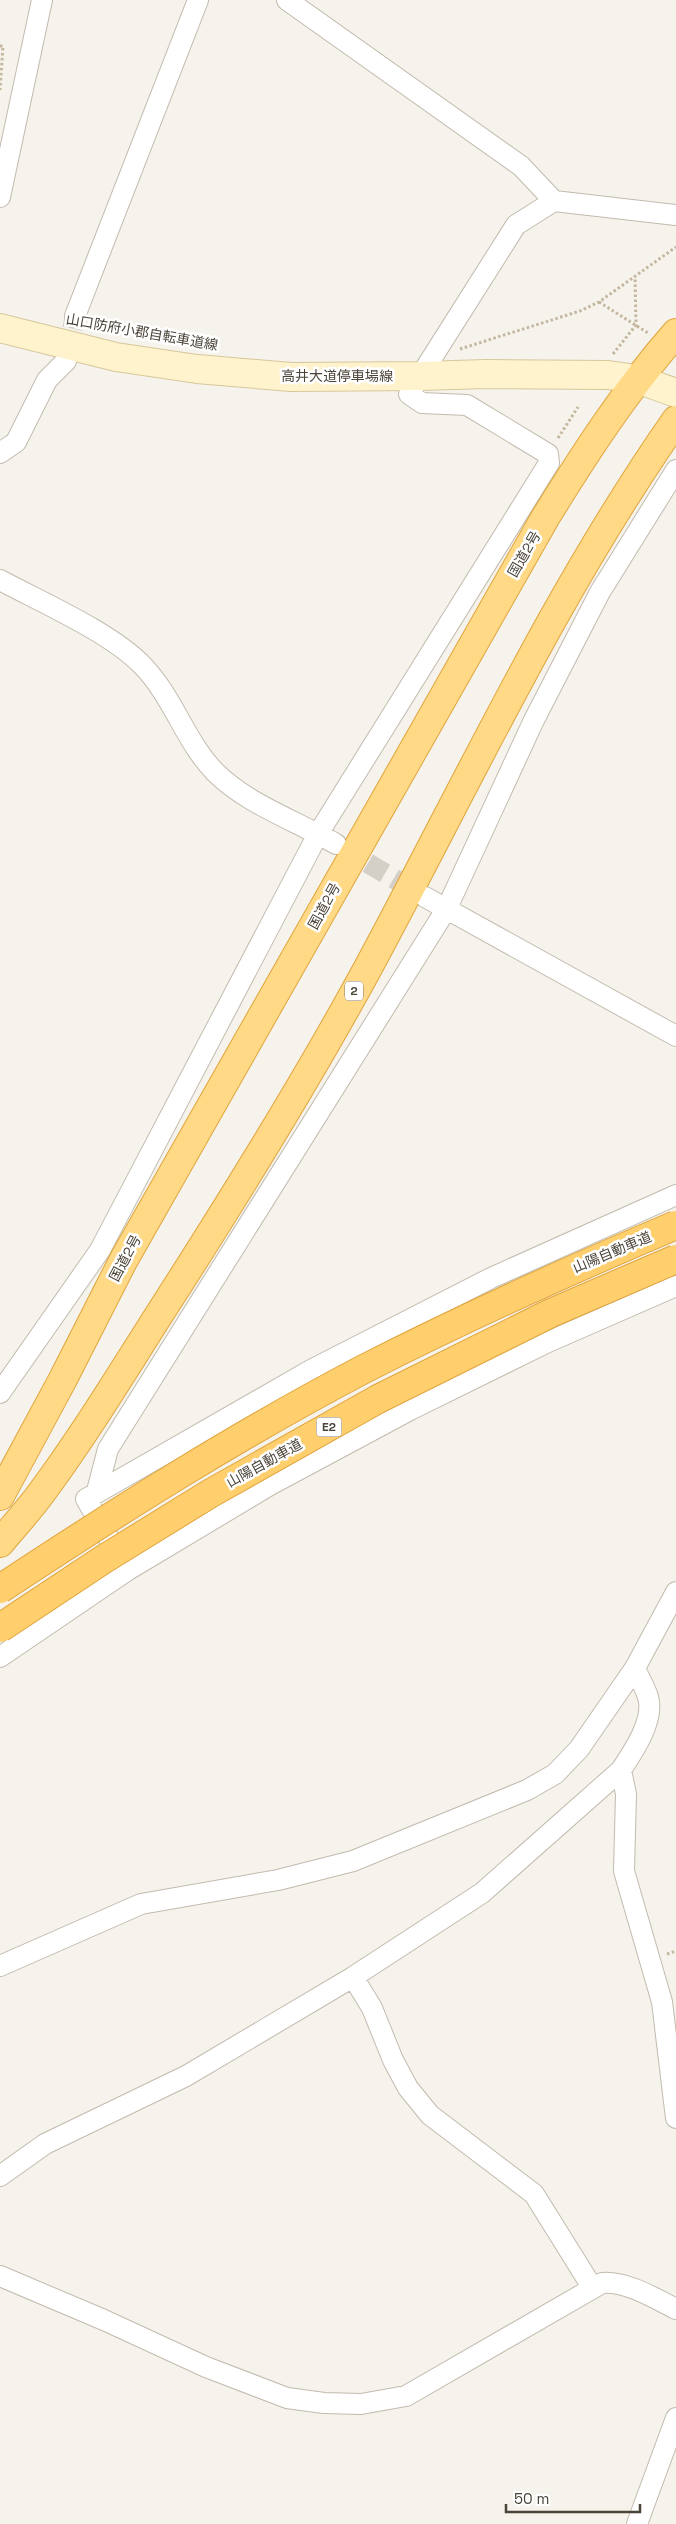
<svg xmlns="http://www.w3.org/2000/svg" width="676" height="2524" font-family="'Space Grotesk','Noto Sans JP',sans-serif">
<rect width="100%" height="100%" fill="#f6f3ec"/>
<g fill="none" stroke-linecap="round" stroke-linejoin="round">
<path stroke="#d4d0c8" stroke-width="20" stroke-dasharray="20 10" stroke-linecap="butt" d="M66 358 75 316
M342 848 422 895"/>
<defs>
<path id="minor" d="M287 0 521 166 554 201
M0 197 42 0
M75 316 198 0
M0 453 16 442 47 380 66 361
M0 580C41 602 112 633 143 666 173 697 185 741 215 772 248 805 297 821 336 844
M425 897 676 1036
M0 1393 100 1250 318 834 549 463 548 454 467 405 422 403 409 394 516 225 554 201 676 215
M97 1491 108 1449 447 908 534 720 600 592 676 470
M123 1563 86 1499 311 1370 491 1278 676 1195
M0 1657 128 1570 270 1485 410 1410 548 1342 676 1286
M621 1770 626 1794 624 1871 662 2002 676 2118
M0 1966 141 1904 278 1880 353 1861 527 1790 555 1774 579 1749 635 1668 676 1592
M353 1977 372 2008 393 2060 408 2088 430 2115 534 2194 592 2287
M0 2176 45 2144 186 2076 353 1977 482 1893 621 1770C633 1752 655 1720 648 1697 645 1687 639 1678 635 1668
M0 2276 104 2320 206 2367 287 2398 324 2403 361 2404 406 2396 602 2283C627 2281 654 2298 676 2309
M637 2524 676 2418"/>
<path id="secondary" d="M0 328 116 357 197 369 291 377 422 376 486 374 608 375 637 379 676 393"/>
<path id="trunk" d="M0 1496 63 1379 123 1261 545 518C585 453 626 390 676 333
M0 1543C14 1526 29 1510 42 1492 85 1434 123 1371 162 1310 234 1198 305 1084 369 966 468 782 556 592 676 420"/>
</defs>
<use href="#minor" stroke="#c2bbae" stroke-width="22"/>
<use href="#secondary" stroke="#d6c79b" stroke-width="30"/>
<use href="#trunk" stroke="#e0a43c" stroke-width="30"/>
<path stroke="#c4b79f" stroke-width="3" stroke-dasharray="2.5 2.5" stroke-linecap="butt" d="M0 46H3L0 90
M599 302 648 333
M460 349 580 311 599 302 676 247
M613 354 636 325 635 277
M558 438 578 407
M667 1954 676 1951"/>
<use href="#minor" stroke="#fff" stroke-width="20"/>
<use href="#secondary" stroke="#fff3cd" stroke-width="28"/>
<use href="#trunk" stroke="#ffd985" stroke-width="28"/>
<defs>
<path id="motorway-bridge" d="M0 1589C118 1511 238 1435 364 1369 466 1317 570 1270 676 1225
M0 1628 104 1559 211 1493 378 1399 551 1313 676 1259"/>
</defs>
<use href="#motorway-bridge" stroke="#e0a43c" stroke-width="30" stroke-linecap="butt"/>
<use href="#motorway-bridge" stroke="#ffcf6e" stroke-width="28"/>
</g>
<g text-anchor="middle" dominant-baseline="central" stroke-width="5" stroke-linejoin="round" paint-order="stroke">
<g fill="#fff" stroke="#817c74" stroke-width="1">
<rect x="345" y="981.5" width="18" height="19" rx="4"/>
<rect x="316.5" y="1417.5" width="25" height="19" rx="4"/>
</g>
<g font-size="12" font-weight="bold" fill="#4b4439">
<text x="354" y="991">2</text>
<text x="329" y="1427">E2</text>
</g>
<g font-size="14" fill="#4b4439" stroke="#fff">
<text transform="translate(142 332) rotate(10)">山口防府小郡自転車道線</text>
<text x="337" y="376">高井大道停車場線</text>
<text transform="translate(524 554) rotate(-60)">国道2号</text>
<text transform="translate(324 906) rotate(-61)">国道2号</text>
<text transform="translate(612 1252) rotate(-23)">山陽自動車道</text>
<text transform="translate(125 1258) rotate(-62)">国道2号</text>
<text transform="translate(264 1463) rotate(-29)">山陽自動車道</text>
</g>
</g>
<path d="M506 2504v8h134v-8" fill="none" stroke="#4b4439" stroke-width="2.5"/>
<text x="514" y="2504" font-size="15" fill="#4b4439" stroke="#ffffff" stroke-width="4" paint-order="stroke">50 m</text>
</svg>
